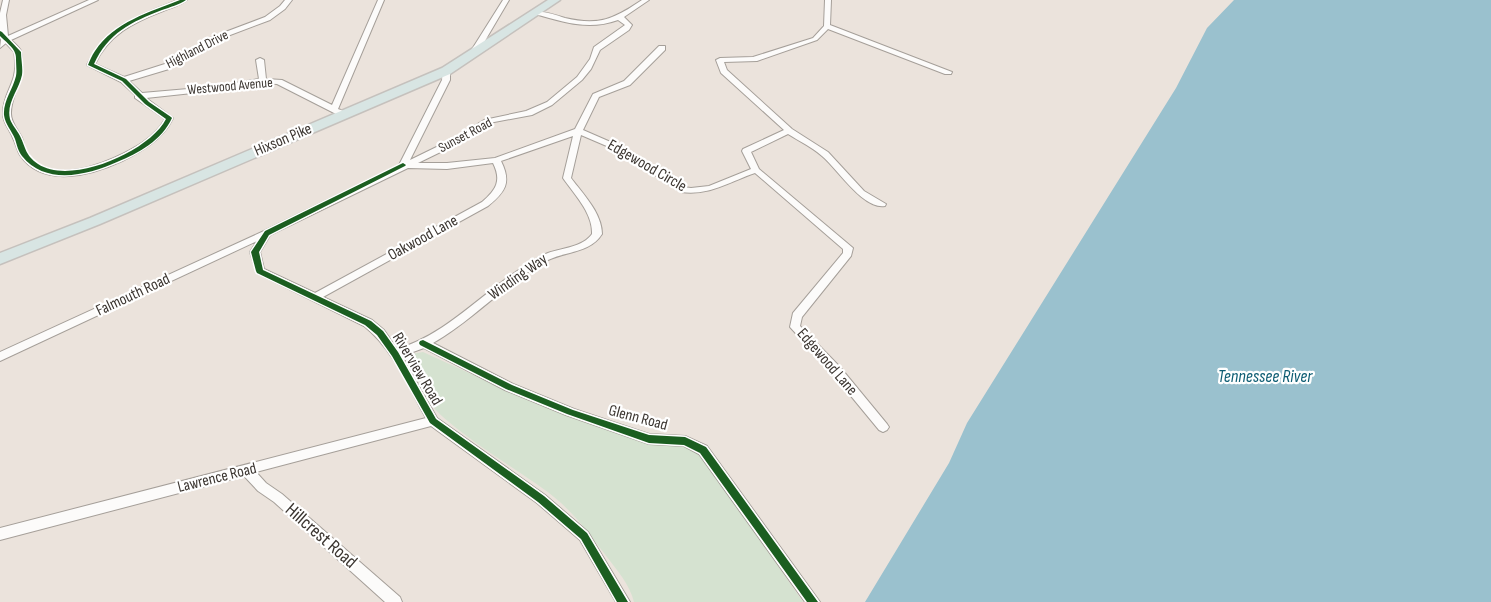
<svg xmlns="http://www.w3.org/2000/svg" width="1491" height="602" font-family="'Sofia Sans Condensed',sans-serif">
<rect width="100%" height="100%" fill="#ebe3dc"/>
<path fill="#d5e2d0" d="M423 352 517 395 583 420 654 443 691 447 705 461 803 602H634C630 585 617 570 607 557 591 536 575 514 554 497 526 474 436 423 424 394 422 389 423 381 423 375L411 370 406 362 412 354Z"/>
<path fill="#9ac1ce" d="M1234 0H1491V602H865L949 463 967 423 1176 88 1207 28Z"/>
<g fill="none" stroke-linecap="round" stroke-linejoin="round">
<defs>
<path id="minor" d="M3 0H9L6 15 8 36 89 0H98L11 40C14 43 19 47 21 51 22 54 22 59 22 63 24 82 10 96 11 114 11 123 18 130 22 138 24 143 24 148 27 152 45 183 89 169 114 158 133 149 155 138 165 119L135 98V95L121 82 87 65C106 25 140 15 178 0H187C181 5 171 8 163 11 134 22 108 35 95 64L124 77 168 63 212 37 265 17 280 6 285 0H292L285 9 270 20 217 40 169 69 129 81 142 93 211 87 259 79 256 60 260 58 264 60 266 79 282 80 332 105 378 0H384L338 109 346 112V116H340L277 84 263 83 211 91 146 98 173 118C163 139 142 151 122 161 92 175 43 189 20 155 17 150 16 144 13 138 10 130 3 123 3 114 2 95 17 82 15 63 15 60 15 54 14 52 12 49 8 46 6 43L0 48 1 40 0 37V13Z
M503 0H509L476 56H470L469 54Z
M642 0H649L624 17 632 25 629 30 600 50 591 69 582 80 552 105 532 115 489 123 461 142 418 163H447L495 158 575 129 593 94 624 81 659 46H665V50L630 85 599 97 583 130 622 147 683 187 691 188 709 186 751 169 742 151 743 149 784 130 721 73 716 60 720 58 753 57 813 38 824 26 825 0H831L830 25 952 72 951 74H945L828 29 817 40 757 61 724 62 727 70 792 129 828 152 864 191 886 204 885 206C863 210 837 168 822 156 812 147 799 141 788 134L751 152 759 169 853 248 851 256 802 317 800 326 840 367 887 424 889 427 887 430 883 432 879 430 832 373 790 327 793 313 843 253V249L755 173C729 182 709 196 681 192L616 150 581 135 571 178C583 194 602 213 602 234 590 253 567 251 548 260 506 282 474 320 433 343L513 384 574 409 649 434 685 436 707 446 820 602H805L699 454 684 446 649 444 566 415 505 390 424 348 402 356 437 418 545 495 588 532 630 602H616L580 540 537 503 431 426 256 472 266 483 282 494 400 597 402 602H385L274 502 258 491 244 476 0 540V528L426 418C408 386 393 349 364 326L257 273 250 252 257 241 0 361V352L264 231 399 165 442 80 443 69H446L450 71V80L410 160 455 138 484 120 526 111 547 102 577 77 590 59 594 47 625 25 618 20C588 31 564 22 535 14V12C544 11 556 15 565 18 599 26 614 19 642 0ZM573 136 563 178C574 194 593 213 592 234 583 247 562 248 548 253 540 256 534 260 528 264 483 291 448 334 397 349L384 330 372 320 323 297 488 206C505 192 512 183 501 161ZM493 163C502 181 496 190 482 202L315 293 264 269 260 252 270 235 408 168 447 169Z"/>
<path id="primary" d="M548 0H560L450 74 100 224 0 264V253L90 218 442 68Z"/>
</defs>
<use href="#minor" stroke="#a59f99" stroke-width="2"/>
<use href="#primary" stroke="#c5c1bd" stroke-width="3"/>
<use href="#minor" fill="#fcfbfa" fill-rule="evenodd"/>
<use href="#primary" fill="#d8e5e3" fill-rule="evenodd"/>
<defs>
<path id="cycleway" d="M180 0H186C179 5 170 7 162 10 131 22 108 33 94 64L126 79 149 102 171 117 172 118C162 140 139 153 117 162 88 175 46 186 22 156 18 151 17 145 15 139 12 131 5 124 4 115 3 101 13 89 16 76 17 71 16 65 16 60 16 58 16 55 15 53 14 48 4 40 0 36V31L2 32 21 52C21 59 23 68 22 75 19 90 6 103 10 119 12 125 17 130 20 136 26 148 25 155 38 164 71 186 150 151 166 119L145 104 122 81 88 65C90 60 92 55 95 51 114 22 150 12 180 0Z
M403 163 406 165 405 166 269 235 259 252 263 270 371 321 383 331 398 352 436 419 544 496 587 533 628 602H617L581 539 538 502 430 423 392 356 377 335 365 325 257 273 256 271 251 252 265 231Z
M423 340 512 385 573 410 649 435 685 437 706 447 818 602H807L700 453 684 445 649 443 567 414 506 389 420 345 419 343 420 341Z"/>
</defs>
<use href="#cycleway" stroke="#fff" stroke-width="3"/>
<use href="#cycleway" fill="#1b5e20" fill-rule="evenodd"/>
</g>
<g text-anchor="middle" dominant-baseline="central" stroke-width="4.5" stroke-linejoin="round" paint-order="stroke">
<g font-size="14" fill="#3b3530" stroke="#fff">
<text transform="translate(197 49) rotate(-27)">Highland Drive</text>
<text transform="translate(230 86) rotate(-5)">Westwood Avenue</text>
<text transform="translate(465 135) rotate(-28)">Sunset Road</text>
</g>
<g font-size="16" fill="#3b3530" stroke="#fff">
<text transform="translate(283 140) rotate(-23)">Hixson Pike</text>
<text transform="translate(647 166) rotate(30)">Edgewood Circle</text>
<text transform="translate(423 238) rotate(-29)">Oakwood Lane</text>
<text transform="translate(518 277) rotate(-35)">Winding Way</text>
<text transform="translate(133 295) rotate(-25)">Falmouth Road</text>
<text transform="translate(827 362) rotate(49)">Edgewood Lane</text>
<text transform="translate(417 369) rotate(59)">Riverview Road</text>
<text transform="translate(638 418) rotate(15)">Glenn Road</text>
<text transform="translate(217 478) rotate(-14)">Lawrence Road</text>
</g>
<g font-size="18" font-style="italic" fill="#0e5d73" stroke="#fff">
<text x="1265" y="376">Tennessee River</text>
</g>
<g font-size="19" fill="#3b3530" stroke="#fff">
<text transform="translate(321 536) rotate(41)">Hillcrest Road</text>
</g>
</g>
</svg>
